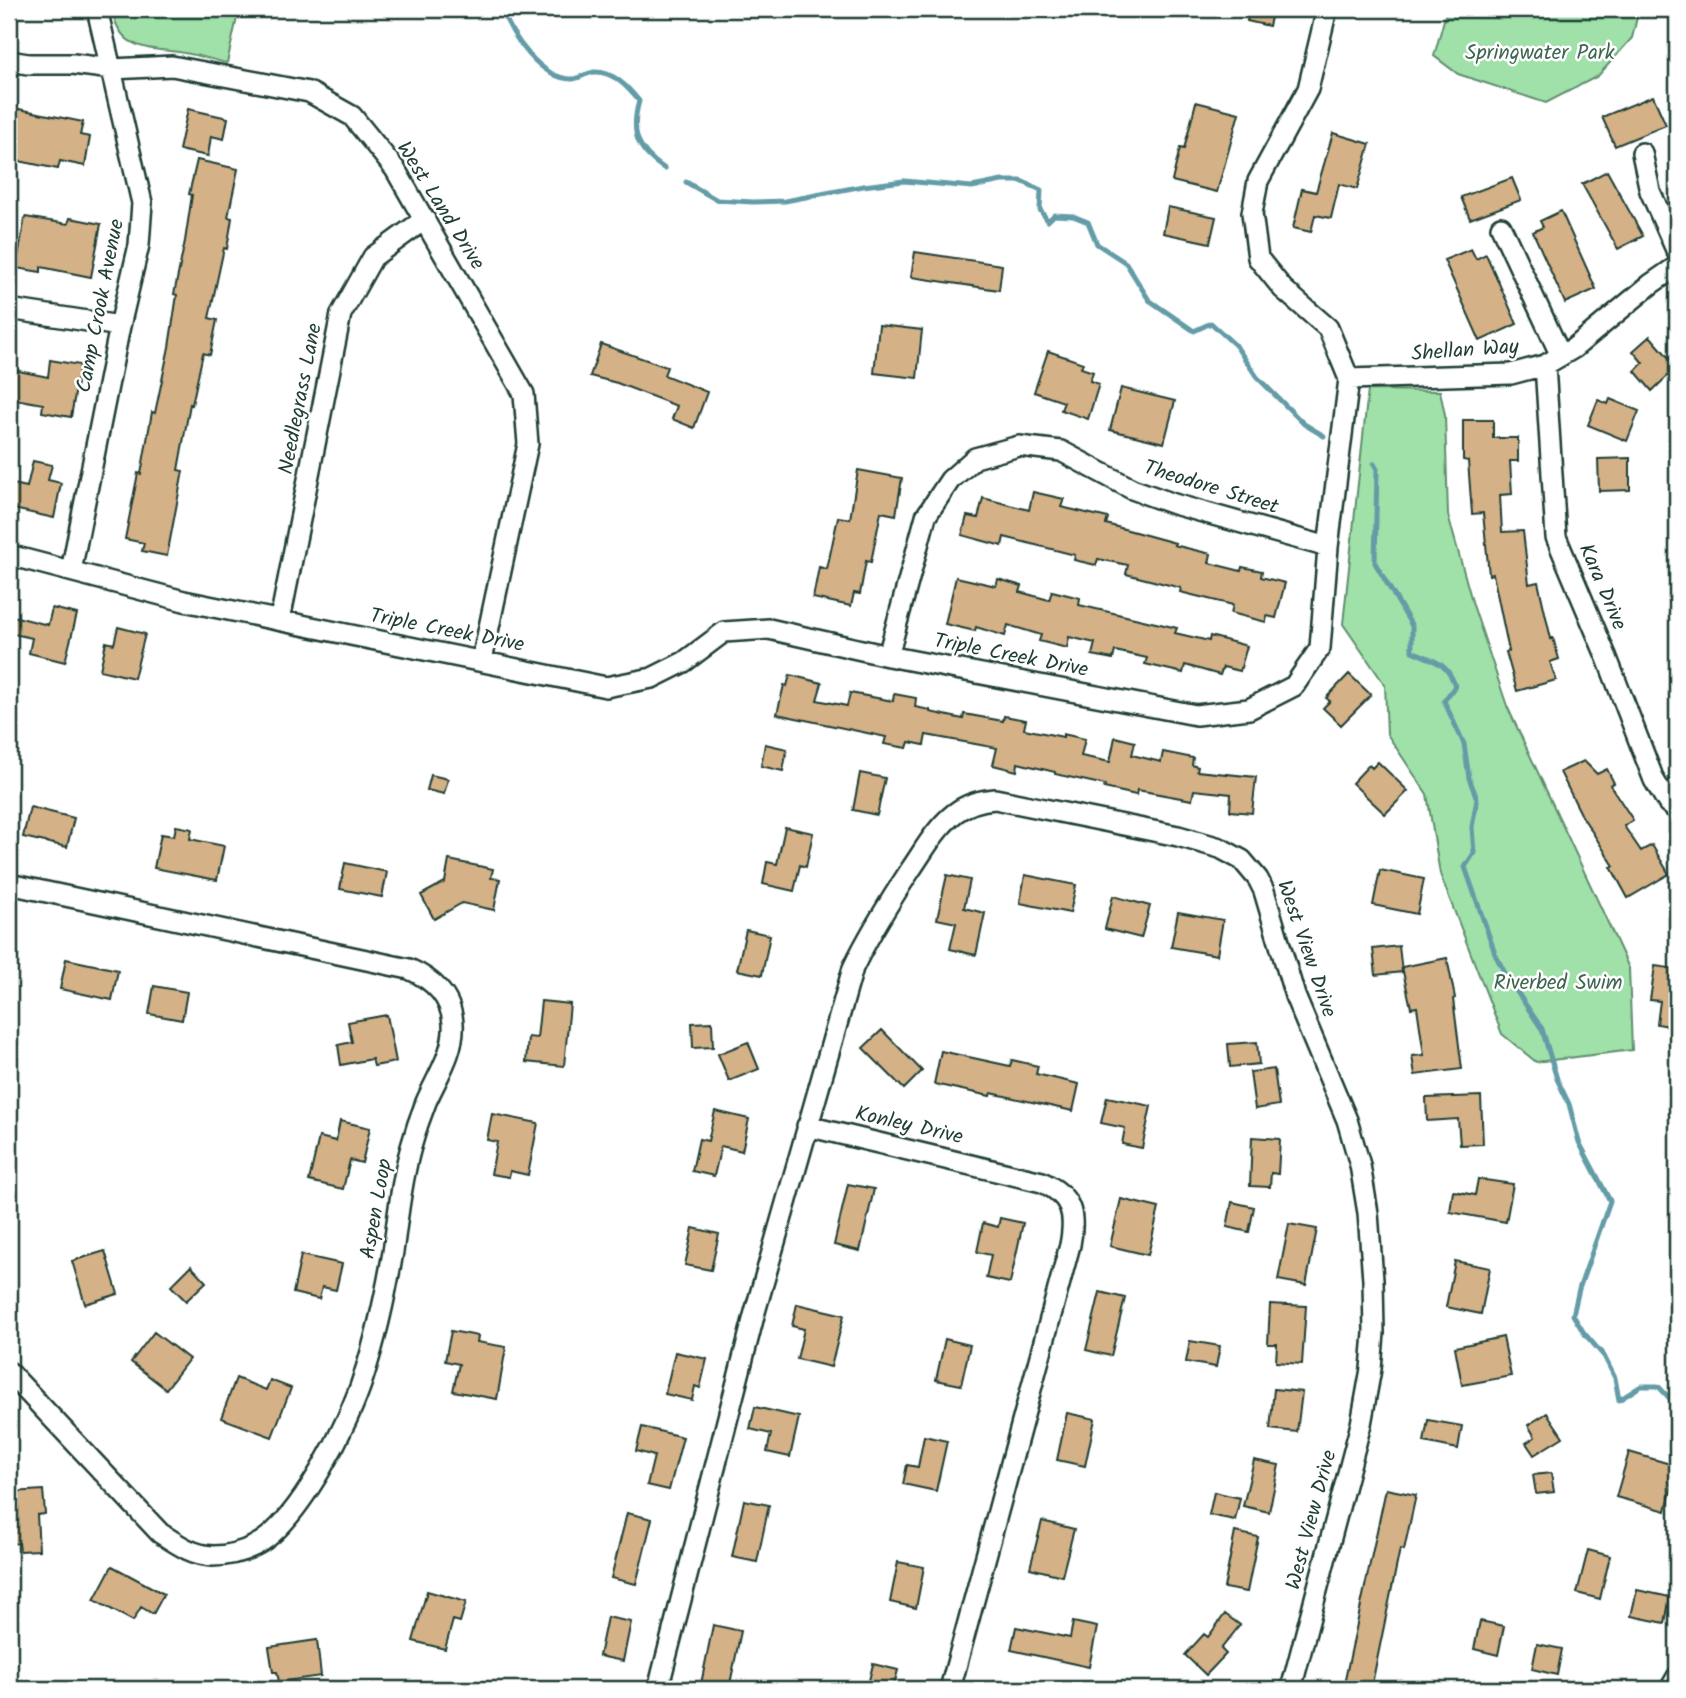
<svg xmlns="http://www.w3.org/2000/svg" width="1686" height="1698" font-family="Kalam,sans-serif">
<rect width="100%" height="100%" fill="#fff"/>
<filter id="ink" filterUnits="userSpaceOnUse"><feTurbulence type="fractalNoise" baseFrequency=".0143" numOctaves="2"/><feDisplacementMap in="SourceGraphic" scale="14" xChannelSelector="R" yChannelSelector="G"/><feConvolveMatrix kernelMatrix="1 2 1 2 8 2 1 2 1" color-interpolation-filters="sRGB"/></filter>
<g filter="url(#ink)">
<path fill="#a0e0a9" stroke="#608e6e" stroke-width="2" d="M112 9H239L227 63C213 60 198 55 184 53 149 47 120 53 112 9Z
M1447 9H1639L1632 38 1598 76 1546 103 1458 74 1434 56Z
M1368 390 1440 391 1445 415 1448 515 1473 605 1507 706 1629 968 1632 1050 1536 1062 1502 1034 1440 874 1427 794 1387 734 1385 685 1343 624Z"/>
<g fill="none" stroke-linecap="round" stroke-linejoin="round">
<path stroke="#649ca7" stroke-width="5" d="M502 9C511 35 541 80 573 79 580 78 587 73 594 72 613 71 628 87 639 101 630 133 637 151 665 169
M686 182 717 200 753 202 785 201 863 186 904 181 972 187 1002 181H1021L1041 190 1040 210 1048 221 1054 215 1073 216 1088 222 1097 244 1126 263 1149 300 1194 331 1211 323 1236 346 1257 377 1304 424 1324 436
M1374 464 1377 469 1375 563 1412 626V651C1433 660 1448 663 1455 686L1444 701 1464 744 1469 778 1477 799 1472 827 1474 853 1465 867 1496 956 1507 977 1542 1029 1557 1079 1569 1104 1579 1142 1610 1201 1579 1289 1573 1315 1584 1333 1604 1356 1615 1378 1619 1400 1641 1386H1658L1677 1406"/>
</g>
<path fill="#d4b186" stroke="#1f3d34" stroke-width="2" d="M1250 9H1273L1269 26 1247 21Z
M1653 96 1666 125 1615 146 1602 117Z
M1196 102 1239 113 1217 192 1172 181 1180 148 1184 149Z
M9 107 83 122 80 135 90 137 85 166 60 161 58 169 9 159Z
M188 109 228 118 224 139 211 136 208 156 179 150Z
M1333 133 1370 144 1357 189 1339 184 1331 218 1315 215 1311 232 1293 228 1302 189 1316 192Z
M197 160 238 169 228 217 232 218 227 249 224 248 209 318 217 320 210 355 203 353 192 405 190 404 178 470 183 471 167 556 142 551 144 543 125 539 138 473 141 474 152 412 155 413 169 347 177 295 174 294 185 241 192 195 189 194Z
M1607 171 1643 236 1618 249 1582 184Z
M1512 178 1521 200 1470 219 1461 197Z
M1168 207 1216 217 1210 243 1163 233Z
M1561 211 1596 289 1565 303 1533 232 1543 227 1540 221Z
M25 217 68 224 70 218 101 224 91 277 41 267V272L16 268Z
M1471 249 1476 259 1486 254 1517 324 1480 341 1444 260Z
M915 252 1002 265 999 290 911 277Z
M879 325 922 330 917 378 874 373Z
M1650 336 1677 367 1652 391 1635 371 1643 363 1633 351Z
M601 344 667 367 664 375 707 392 694 428 672 419 677 406 617 383 590 376Z
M1048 351 1083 363 1081 368 1093 372 1090 381 1099 384 1088 419 1061 410 1064 402 1034 392Z
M50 360 80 365 71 417 42 412 43 404 9 398V369L48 377Z
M1121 388 1175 401 1164 443 1110 430Z
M1610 399 1639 411 1627 441 1588 425 1598 400 1608 404Z
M1463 420H1493V438H1518V461H1510L1512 494 1500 495 1502 532 1523 531 1529 584 1538 582 1551 639 1553 638 1559 659 1550 662 1556 680 1517 691 1506 652 1509 651 1493 574 1489 575 1483 513 1472 514 1468 461 1463 460Z
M1630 458V490L1599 491 1598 459Z
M33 461 52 465 48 480 61 483 54 518 9 508V483L27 487Z
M858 470 902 478 896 515 881 512 871 562 866 561 860 594 854 593 851 606 813 598 819 567 827 569 838 517 850 519Z
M1033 492 1064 499 1061 507 1108 518 1106 524 1175 543 1174 545 1211 554 1209 563 1241 571 1242 567 1262 571 1261 577 1285 583 1276 618 1267 616 1266 622 1231 613 1233 605 1180 592 1181 588 1126 574 1128 565 1098 559 1096 565 1074 560 1075 555 1004 537 1002 546 962 535 967 516 978 518 983 498 1029 510Z
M956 577 996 586 998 579 1022 586 1020 592 1049 600 1052 591 1080 598 1079 605 1177 628 1175 633 1209 641 1210 636 1247 646 1240 671 1223 667 1220 675 1185 665 1183 673 1145 664 1147 658 1115 651 1113 659 1092 655 1095 643 1069 637 1067 648 1039 641 1041 635 1008 625 1005 636 976 627 975 631 945 624Z
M52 608 77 614 65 662 29 653 32 638 9 633V615L48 625Z
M118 627 145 634 134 678 100 670 106 642 114 644Z
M1349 674 1371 695 1341 725 1323 708 1330 701 1326 698Z
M790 675 822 683 817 700 847 706 850 693 893 701 894 694 916 698 915 707 930 710V712L963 719 964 714 1003 721 1004 716 1026 720 1024 729 1063 737V734L1085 739 1081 756 1110 762 1115 737 1135 742 1132 755 1161 762 1163 752 1193 758 1192 765 1198 767 1197 771 1256 777 1252 813 1230 811 1231 794 1194 790 1192 800 1137 790 1136 795 1104 788 1105 785 1055 774V772L1018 763 1017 771 993 765 997 748 926 735 924 745 909 742 907 748 884 744 886 737 777 714 784 685 787 686Z
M765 744 787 749 783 771 761 766Z
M1584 761 1597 774 1607 769 1614 783 1610 785 1633 820 1624 826 1641 851 1652 845 1669 874 1628 898 1611 867 1614 866 1582 816 1560 772Z
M1378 762 1408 791 1385 814 1352 783 1369 765 1372 768Z
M860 773 885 778 877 815 853 810Z
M431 775 448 779 444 794 427 790Z
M30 807 74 818 67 847 23 837Z
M176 826 192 829 190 839 224 846 217 880 154 868 161 834 174 836Z
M785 827 813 833 806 867 800 865 794 891 763 884 767 862 777 864Z
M449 860 493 869 491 878 500 879 494 910 462 903 434 919 421 895 445 882Z
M345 863 387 872 382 897 340 889Z
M1380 870 1424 879 1417 914 1373 905Z
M947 875 970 880 964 908 985 913 976 955 950 949 956 923 937 919Z
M1025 875 1076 885 1070 913 1020 903Z
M1113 896 1150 906 1141 938 1105 929Z
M1178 912 1223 920 1217 955 1171 947Z
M746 930 770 935 762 975 737 970Z
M1399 946 1402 972 1376 975 1373 949Z
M1447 958 1455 998 1453 999 1462 1069 1415 1075 1412 1056 1424 1055 1417 1007 1411 1008 1402 967Z
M66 959 118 970 112 1000 60 989Z
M1655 966 1677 969 1676 1027 1657 1024 1660 1001 1650 1000Z
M154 986 187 992 182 1020 149 1014Z
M541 1001 570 1004 564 1066 526 1062 528 1037 537 1038Z
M387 1015 396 1062 374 1066 372 1059 341 1065 338 1045 352 1042 348 1022Z
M712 1022 713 1047 693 1048 692 1023Z
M882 1030 922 1071 904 1089 863 1048Z
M748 1042 759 1069 729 1081 718 1054Z
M1257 1042 1259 1064 1230 1067 1228 1044Z
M941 1051 1010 1066 1012 1060 1038 1066 1036 1074 1079 1084 1073 1111 991 1093 990 1096 934 1084Z
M1274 1069 1279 1105 1255 1109 1250 1072Z
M1481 1096 1483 1144 1460 1145 1458 1119 1427 1121 1426 1098Z
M1107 1097 1151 1106 1142 1148 1122 1144 1125 1128 1101 1123Z
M715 1111 749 1119 742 1151 721 1146 714 1176 692 1171 699 1139 708 1141Z
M492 1114 538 1123 528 1175 510 1171 509 1177 491 1174 497 1142 487 1140Z
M340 1121 370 1128 362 1163 350 1160 343 1189 309 1181 319 1137 336 1141Z
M1252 1137 1280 1139 1278 1174 1271 1173 1270 1187 1250 1186Z
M1478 1179 1513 1184 1506 1222 1450 1212 1453 1191 1475 1195Z
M848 1184 874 1189 860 1251 834 1245Z
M1121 1199 1159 1208 1148 1255 1110 1246Z
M1232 1202 1254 1207 1249 1232 1227 1227Z
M1000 1218 1023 1223 1010 1283 986 1278 991 1255 977 1252 983 1223 998 1227Z
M1289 1224 1317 1229 1306 1285 1278 1280Z
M693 1228 719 1234 711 1270 685 1265Z
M105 1251 118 1294 85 1304 72 1261Z
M301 1255 342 1264 336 1290 322 1287 319 1299 293 1293Z
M1455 1261 1490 1268 1481 1314 1446 1307Z
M191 1266 206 1282 186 1301 171 1286Z
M1100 1292 1125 1298 1111 1356 1086 1350Z
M797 1304 844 1315 831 1367 797 1359 804 1329 792 1326Z
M1270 1304 1306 1306 1302 1364 1276 1362 1277 1344H1268Z
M451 1331 478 1336 477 1342 506 1347 497 1399 453 1391 459 1364 445 1361Z
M154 1332 189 1359 166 1389 131 1362Z
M1503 1337 1511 1376 1462 1385 1455 1347Z
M945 1339 970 1345 961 1385 936 1380Z
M1190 1341 1220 1346 1216 1367 1186 1362Z
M675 1352 707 1359 700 1388 695 1386 692 1400 665 1394Z
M236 1378 266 1390 270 1380 291 1388 272 1437 221 1418Z
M1274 1389 1302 1392 1297 1432 1270 1429Z
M755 1407 799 1417 790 1457 767 1452 771 1434 750 1429Z
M1067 1413 1095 1419 1085 1466 1057 1460Z
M1547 1413 1563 1437 1534 1455 1526 1443 1535 1437 1528 1425Z
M1428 1420 1462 1426 1458 1449 1424 1442Z
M642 1427 683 1437 669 1490 647 1485 654 1456 636 1451Z
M924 1436 947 1441 936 1491 903 1484 907 1465 918 1467Z
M1629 1452 1677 1466 1666 1511 1616 1497Z
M1254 1460 1279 1465 1269 1512 1243 1506Z
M1551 1473 1554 1492 1536 1494 1533 1475Z
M1386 1489 1416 1495 1404 1550 1400 1549 1371 1689H1343Z
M43 1490 45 1514 37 1515 39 1550 20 1551 19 1543 9 1544 11 1492Z
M1214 1492 1240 1498 1235 1520 1209 1515Z
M744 1500 769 1505 757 1562 732 1557Z
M627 1513 652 1519 636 1584 611 1578Z
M1042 1521 1074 1529 1062 1576 1030 1568Z
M1235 1532 1258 1537 1247 1592 1224 1588Z
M1588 1550 1610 1556 1600 1599 1577 1593Z
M898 1562 924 1567 916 1608 890 1602Z
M112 1566 164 1594 153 1614 141 1607 133 1621 94 1600Z
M1637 1590 1670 1597 1665 1623 1631 1616Z
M427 1591 466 1602 460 1622 453 1620 445 1649 413 1641Z
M1225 1614 1240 1625 1221 1649 1226 1654 1206 1675 1185 1655 1204 1634 1208 1637Z
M607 1617 631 1622 623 1661 599 1656Z
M1480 1621 1504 1626 1498 1655 1474 1649Z
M1073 1622 1097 1627 1089 1667 1011 1650 1016 1627 1070 1638Z
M713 1625 741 1631 729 1689 701 1684Z
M317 1640 321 1676 279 1682 277 1672H273L269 1647Z
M1537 1644 1562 1649 1557 1675 1532 1669Z
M873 1664 898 1670 893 1689H867Z"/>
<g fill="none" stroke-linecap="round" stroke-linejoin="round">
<defs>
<path id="street" d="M9 61 28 64H73L112 69 172 66 309 92 352 116 395 169 524 394 528 444 482 660
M1642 153 1650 191 1677 252
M1501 227 1561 356
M9 309 120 326
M1545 365 1556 537 1607 658 1654 780 1668 803 1677 810
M1349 379 1511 374 1545 365 1574 348 1651 284 1677 266
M9 555 184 601 606 687 652 678 684 662 724 632 769 629 888 656 1196 715 1249 709 1294 686 1320 648 1328 547 1349 379 1328 328 1283 289 1258 258 1252 213 1258 181 1308 89 1327 9
M71 571 120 326 139 245 142 203 97 9
M280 620 341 314 373 257 425 219
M888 656 926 516 950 480 975 458 1019 446 1061 451 1132 489 1174 504 1328 547
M9 884 409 969C432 979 451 996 453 1023 455 1051 437 1077 426 1102 420 1117 415 1132 411 1147 401 1182 398 1217 393 1252 386 1293 377 1335 364 1375 350 1422 298 1525 254 1546 242 1552 226 1556 213 1556 192 1555 177 1544 160 1533L9 1372
M807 1126 1042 1182C1072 1196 1076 1214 1070 1245L950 1689
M658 1689 755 1312 853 968C869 934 890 901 911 869 924 850 936 828 955 813 967 804 980 800 995 799L1178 836 1220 848 1242 860 1258 879 1264 891 1295 996 1347 1120 1360 1165 1368 1213 1373 1280 1374 1333 1371 1369 1361 1424 1291 1689
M1670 1689 1677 1677"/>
</defs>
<use href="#street" stroke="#1f3d34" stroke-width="24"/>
<use href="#street" stroke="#fff" stroke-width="19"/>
</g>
</g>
<g text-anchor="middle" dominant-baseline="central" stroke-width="5" stroke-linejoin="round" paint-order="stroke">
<g font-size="21" fill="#3f6651" stroke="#fff">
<text x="1540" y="53">Springwater Park</text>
<text x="1558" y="983">Riverbed Swim</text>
</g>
<g font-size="21" fill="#1f3d34" stroke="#fff">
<text transform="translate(440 206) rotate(58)">West Land Drive</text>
<text transform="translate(101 306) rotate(-79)">Camp Crook Avenue</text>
<text transform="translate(1465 351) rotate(-4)">Shellan Way</text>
<text transform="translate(301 399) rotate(-79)">Needlegrass Lane</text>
<text transform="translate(1211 488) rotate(17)">Theodore Street</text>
<text transform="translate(1602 587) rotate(67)">Kara Drive</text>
<text transform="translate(447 631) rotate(11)">Triple Creek Drive</text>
<text transform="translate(1011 656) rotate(11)">Triple Creek Drive</text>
<text transform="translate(1306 949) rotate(71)">West View Drive</text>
<text transform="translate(909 1126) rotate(13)">Konley Drive</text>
<text transform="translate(377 1209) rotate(-80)">Aspen Loop</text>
<text transform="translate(1312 1520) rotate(-75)">West View Drive</text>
</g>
</g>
<rect width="1686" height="1698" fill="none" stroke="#fff" stroke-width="35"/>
<rect x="18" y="18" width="1651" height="1663" fill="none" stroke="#1f3d34" stroke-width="2.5" filter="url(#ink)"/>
</svg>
